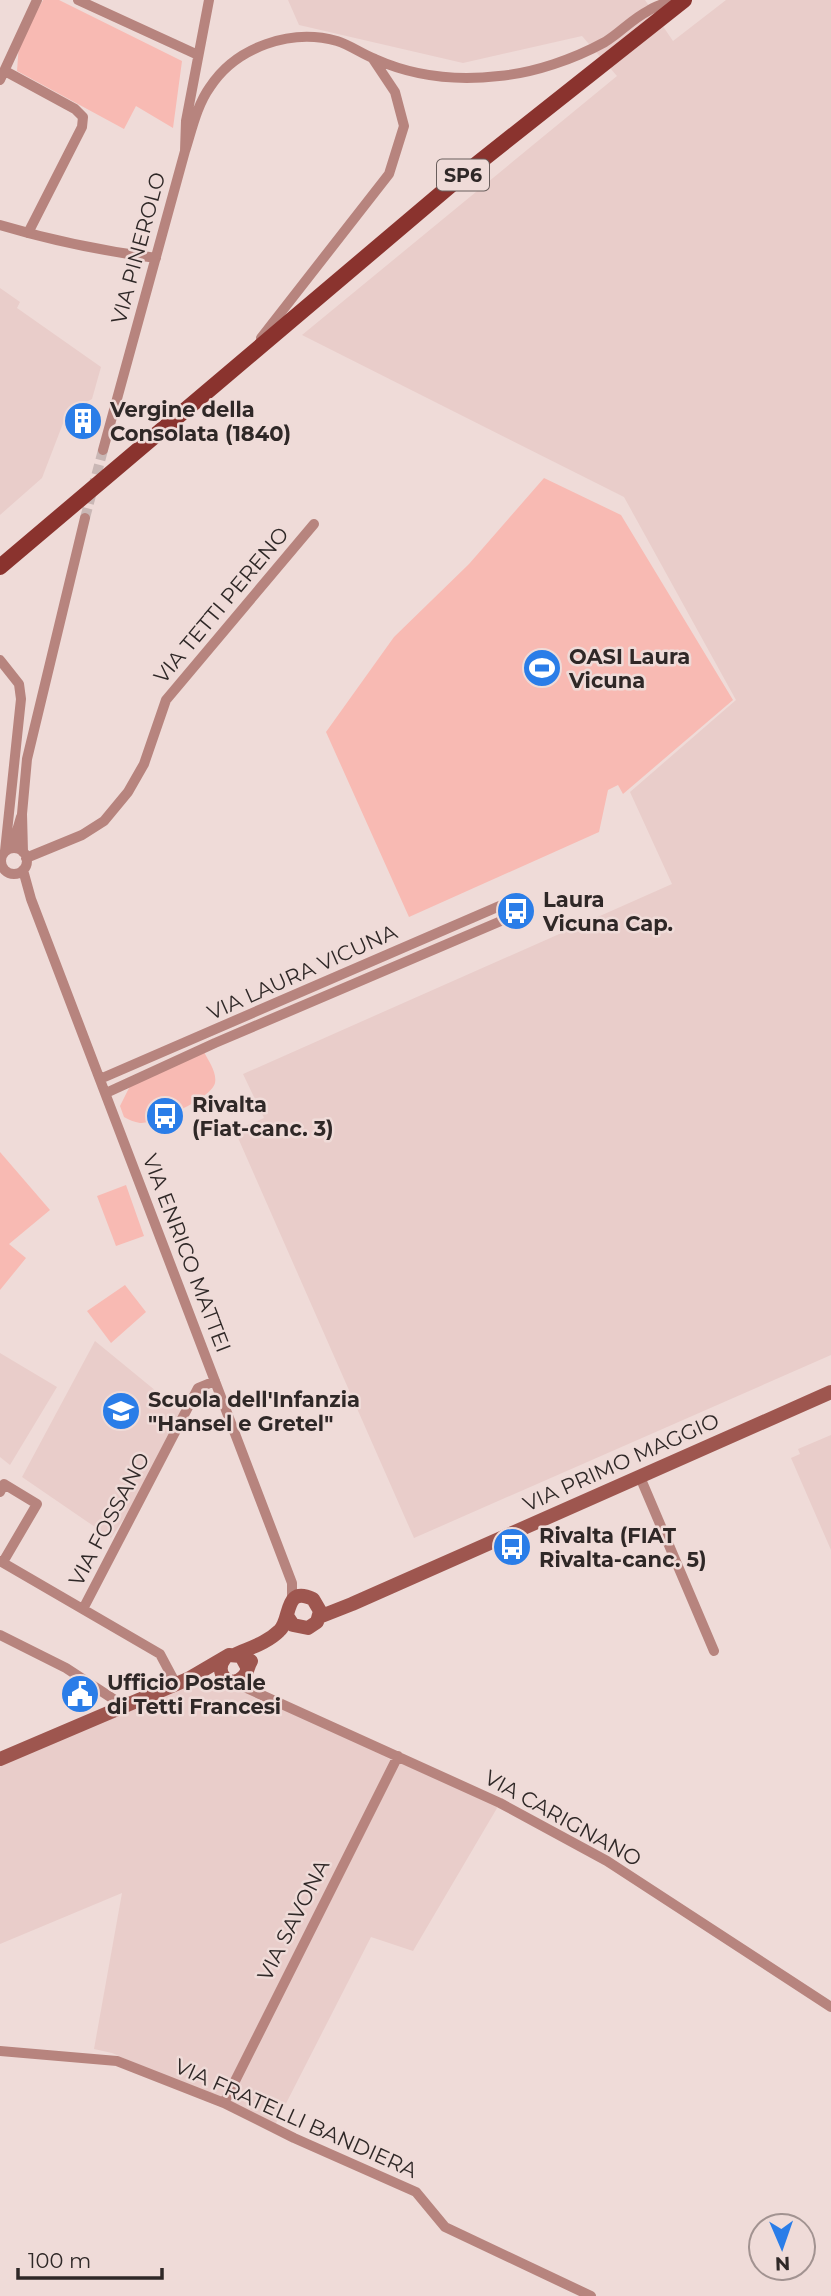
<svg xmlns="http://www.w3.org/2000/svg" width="831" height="2296" font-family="Montserrat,sans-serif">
<rect width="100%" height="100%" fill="#efdbd8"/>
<path fill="#e9cdca" d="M288 0H645L673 41 726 0H831V1355L414 1538 235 1131 264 1118 243 1074 672 884 630 792 736 700 624 497 302 335 617 76 582 36 463 63 299 25Z
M0 288 20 302 17 308 101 367 92 399 67 413 42 478 0 515Z
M95 1341 184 1414 129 1511 111 1538 22 1477Z
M0 1353 57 1387 10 1465 0 1457Z
M831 1435V1550L791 1458 800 1454 798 1449Z
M176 1684 260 1693 500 1803 413 1951 371 1937 275 2125 112 2053 94 2049 122 1893 0 1944V1759Z"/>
<path fill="#f8bab3" d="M43 0H59L182 61 173 128 136 106 124 129 17 71 19 43Z
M544 478 621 515 733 700 623 794 618 785 608 790 599 832 409 917 326 732 394 637 469 564Z
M204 1052C209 1062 217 1072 215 1083 211 1099 156 1123 140 1123 134 1122 129 1120 124 1117L120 1106 131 1084Z
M0 1152 50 1210 9 1244 26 1258 0 1290Z
M126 1185 144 1236 116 1246 97 1196Z
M125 1285 146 1312 111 1343 87 1311Z"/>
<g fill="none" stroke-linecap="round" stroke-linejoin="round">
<path stroke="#c9b7b5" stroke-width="10" stroke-dasharray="10 5" stroke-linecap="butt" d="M85 518 103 450"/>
<path stroke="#b7847e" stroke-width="10" d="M78 0 198 55
M5 71 75 109 83 117 82 127 28 233
M0 80 37 0
M185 151C192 129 197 105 210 87 236 47 291 28 337 41 350 45 362 54 375 59 415 77 456 81 499 76 534 73 574 59 605 42 620 33 632 19 648 11 655 6 664 4 672 0
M0 225C50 240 103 251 156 258
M261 338 389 174 404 126 395 92 373 59
M103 450 185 151 186 121 209 0
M0 660 19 684 21 699 5 851
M12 848 21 817
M1 861a13 13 0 1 1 26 0a13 13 0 1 1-26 0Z
M23 852 22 814 27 759 85 518
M26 858 82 835 104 821 128 792 144 764 166 700 314 524
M23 870 31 899 292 1583V1601
M100 1079 518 898
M106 1093 215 1043 508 918
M640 1477 714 1651
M0 1492 4 1484 37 1504 3 1562
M0 1561 160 1654 176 1684
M83 1609 198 1388 215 1381
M0 1635 66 1668 124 1706
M231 1681 500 1803 607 1861 831 2007
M0 2051 117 2061 224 2103 294 2138 416 2192 445 2227 591 2296
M224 2103 398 1756"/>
<path stroke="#9e564f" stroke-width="14" d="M319 1617 352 1604 831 1392
M234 1655C249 1648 267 1643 279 1631 292 1620 283 1585 313 1599L320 1611 317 1622 308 1628 293 1625 287 1616
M225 1658C213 1673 230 1690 243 1677 248 1673 247 1667 251 1661
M0 1759 188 1679 229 1655 241 1656 247 1667"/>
<path stroke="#8a332e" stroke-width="16" d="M0 567 458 179 684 0"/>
</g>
<defs>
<symbol id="building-disc" viewBox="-11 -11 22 22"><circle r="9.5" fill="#2a7de8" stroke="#efdbd8"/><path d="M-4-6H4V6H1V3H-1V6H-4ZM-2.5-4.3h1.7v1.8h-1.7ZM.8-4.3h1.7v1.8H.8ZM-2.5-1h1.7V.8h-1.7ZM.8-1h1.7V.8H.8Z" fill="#fff"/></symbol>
<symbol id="stadium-disc" viewBox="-11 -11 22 22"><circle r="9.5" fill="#2a7de8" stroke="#efdbd8"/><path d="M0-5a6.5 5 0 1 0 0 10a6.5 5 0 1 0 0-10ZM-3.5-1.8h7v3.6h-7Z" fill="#fff"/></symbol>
<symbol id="bus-disc" viewBox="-11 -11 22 22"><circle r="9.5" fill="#2a7de8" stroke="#efdbd8"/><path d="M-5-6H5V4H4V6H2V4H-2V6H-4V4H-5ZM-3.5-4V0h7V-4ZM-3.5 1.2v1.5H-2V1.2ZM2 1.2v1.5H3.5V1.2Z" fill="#fff"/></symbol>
<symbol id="school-disc" viewBox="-11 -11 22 22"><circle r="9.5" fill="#2a7de8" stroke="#efdbd8"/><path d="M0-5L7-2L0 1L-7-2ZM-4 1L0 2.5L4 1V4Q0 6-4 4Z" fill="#fff"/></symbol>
<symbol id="civic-disc" viewBox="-11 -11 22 22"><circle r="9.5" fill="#2a7de8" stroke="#efdbd8"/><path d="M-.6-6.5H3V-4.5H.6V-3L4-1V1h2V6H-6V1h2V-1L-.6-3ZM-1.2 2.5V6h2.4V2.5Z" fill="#fff"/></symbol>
</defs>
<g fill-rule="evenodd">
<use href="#building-disc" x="61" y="399" width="44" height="44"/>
<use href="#stadium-disc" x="520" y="646" width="44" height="44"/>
<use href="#bus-disc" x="494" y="889" width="44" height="44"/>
<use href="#bus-disc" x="143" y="1094" width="44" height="44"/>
<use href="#school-disc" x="99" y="1389" width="44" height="44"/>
<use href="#bus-disc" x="490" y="1525" width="44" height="44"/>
<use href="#civic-disc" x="58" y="1672" width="44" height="44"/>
</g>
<g text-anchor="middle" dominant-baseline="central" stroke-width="5" stroke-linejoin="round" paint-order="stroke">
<rect fill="#efdbd8" stroke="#695e5c" stroke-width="2" x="437" y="159.5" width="52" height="31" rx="5"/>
<g font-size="19" font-weight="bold" fill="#2f2827">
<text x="463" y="175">SP6</text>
</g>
<g font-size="21" fill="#2f2827" stroke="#efdbd8">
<text transform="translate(138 248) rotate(-75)">VIA PINEROLO</text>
<text transform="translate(221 605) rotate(-50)">VIA TETTI PERENO</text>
<text transform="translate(302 972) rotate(-24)">VIA LAURA VICUNA</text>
<text transform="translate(187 1253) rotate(69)">VIA ENRICO MATTEI</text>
<text transform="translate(621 1462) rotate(-24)">VIA PRIMO MAGGIO</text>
<text transform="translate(109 1519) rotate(-62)">VIA FOSSANO</text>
<text transform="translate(563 1818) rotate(29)">VIA CARIGNANO</text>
<text transform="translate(293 1920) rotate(-63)">VIA SAVONA</text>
<text transform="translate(296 2118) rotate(24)">VIA FRATELLI BANDIERA</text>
</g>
<g font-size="21" font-weight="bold" fill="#2f2827" stroke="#efdbd8" text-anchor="start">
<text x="110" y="409">Vergine della<tspan x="110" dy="24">Consolata (1840)</tspan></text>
<text x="569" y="656">OASI Laura<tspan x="569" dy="24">Vicuna</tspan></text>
<text x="543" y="899">Laura<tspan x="543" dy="24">Vicuna Cap.</tspan></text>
<text x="192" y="1104">Rivalta<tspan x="192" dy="24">(Fiat-canc. 3)</tspan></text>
<text x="148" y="1399">Scuola dell'Infanzia<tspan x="148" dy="24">"Hansel e Gretel"</tspan></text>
<text x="539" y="1535">Rivalta (FIAT<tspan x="539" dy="24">Rivalta-canc. 5)</tspan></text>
<text x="107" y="1682">Ufficio Postale<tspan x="107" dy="24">di Tetti Francesi</tspan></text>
</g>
</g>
<g transform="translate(782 2247) rotate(178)"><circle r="33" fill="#efdbd8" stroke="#a29391" stroke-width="2"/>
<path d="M0-5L12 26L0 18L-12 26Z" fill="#2a7de8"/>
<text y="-10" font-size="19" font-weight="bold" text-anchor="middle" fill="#2f2827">N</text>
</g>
<path d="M18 2268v10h144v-10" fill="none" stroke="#2f2827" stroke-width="3.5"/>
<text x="28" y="2268" font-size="21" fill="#2f2827" stroke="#efdbd8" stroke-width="5" paint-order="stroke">100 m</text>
</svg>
